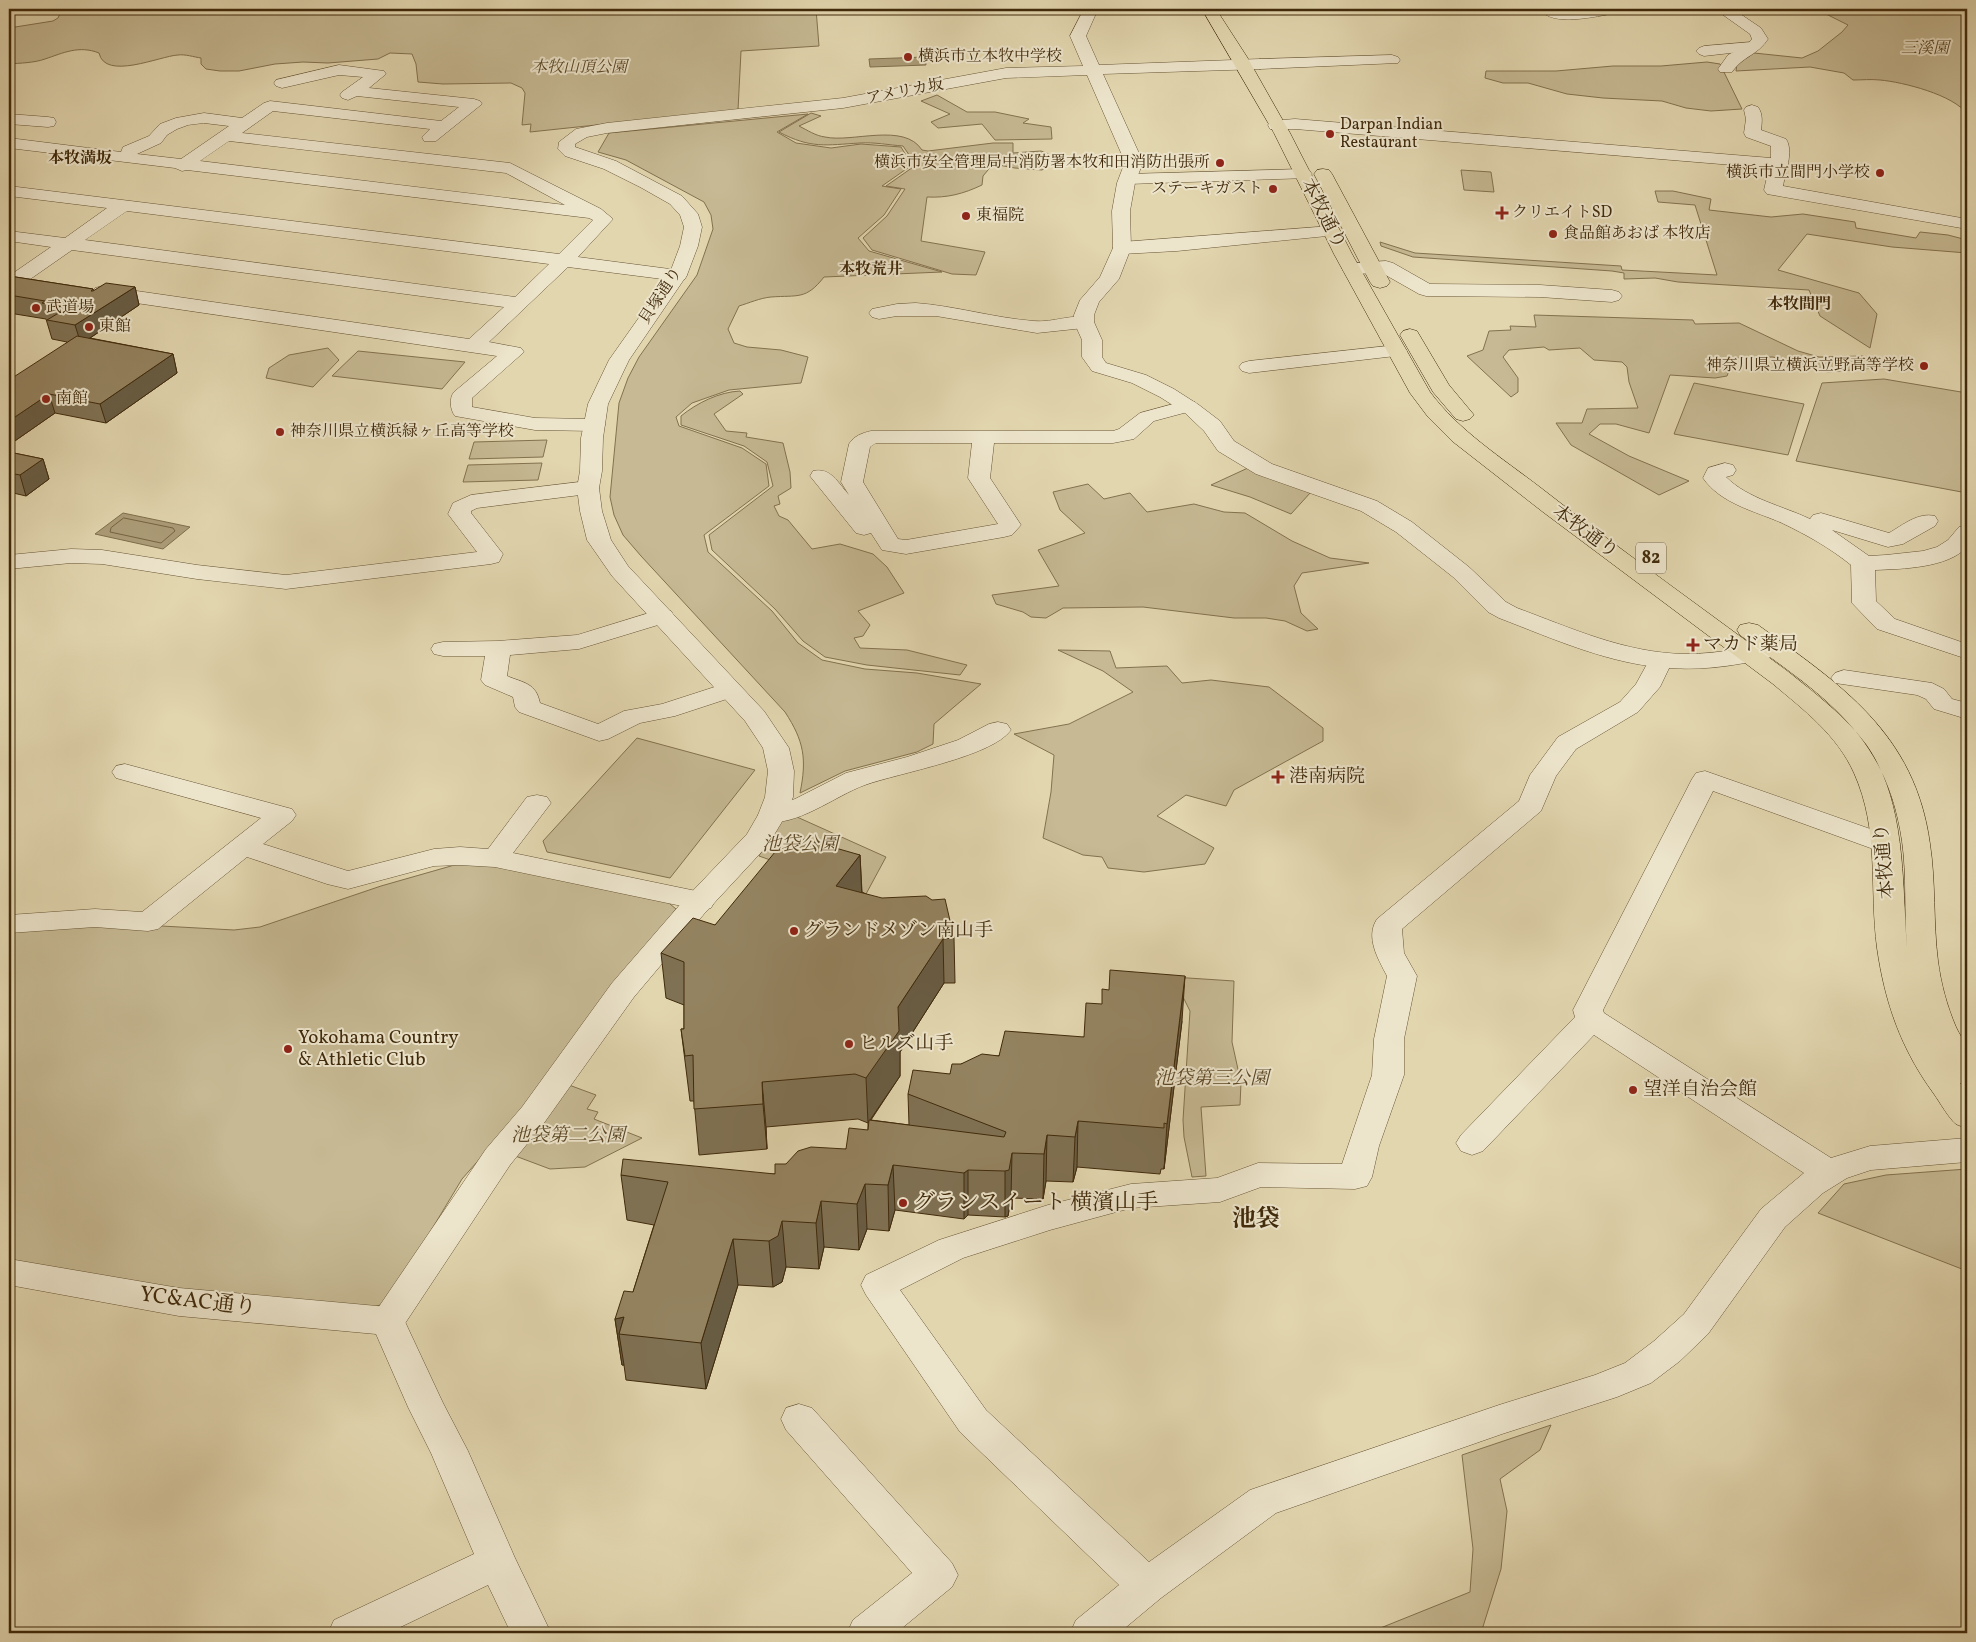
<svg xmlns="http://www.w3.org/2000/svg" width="1976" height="1642" font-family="Vollkorn,'Noto Serif JP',serif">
<rect width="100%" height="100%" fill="#e2d6af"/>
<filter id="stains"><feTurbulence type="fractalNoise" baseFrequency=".004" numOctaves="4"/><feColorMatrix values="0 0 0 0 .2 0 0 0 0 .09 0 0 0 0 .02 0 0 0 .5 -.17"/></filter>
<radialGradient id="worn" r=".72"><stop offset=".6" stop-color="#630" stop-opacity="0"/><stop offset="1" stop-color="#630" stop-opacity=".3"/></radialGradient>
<path fill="#c6b993" stroke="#83724f" d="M62 9H816L819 46 741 51 738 110 530 132 531 124 522 125 525 93 522 88 511 83 443 84 418 82 416 64 412 54 390 53 378 59 328 63 303 62 275 64 239 71H220L206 69 201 64V58C194 57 185 54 178 55 160 56 105 81 99 53 79 45 63 53 45 59 34 63 20 63 9 64V28L53 21 58 18Z
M1816 9H1967V114C1954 95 1903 82 1880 80 1871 79 1862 80 1853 80L1844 73 1810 67 1736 71 1737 64 1754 53 1802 58 1818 51 1842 32 1848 25Z
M1707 62 1720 64 1742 109 1711 111 1686 108 1662 101 1603 98 1567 94 1528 83H1503L1485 78 1486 71H1556L1613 66H1661Z
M937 95 967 112H995L1029 119 1023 123 1051 127 1052 139 995 140 982 124 938 128 931 122 950 114 921 101Z
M811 113 821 116 799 126C807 130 816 136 825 137 852 143 904 122 922 150L928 151 993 143H1013V153L1041 151 1049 154 1044 162 1053 163 1042 170 1015 168 993 164 983 176 982 185C963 194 947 198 927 197L921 241 985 252 976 275 952 274 872 250 863 238 887 216 905 189 886 186 916 165 903 146C889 145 874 142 860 143 826 145 811 149 779 132Z
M808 114 777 132 796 143 831 148 861 144 901 147 912 165 882 186 901 189 884 215 858 238 869 251 942 272 824 277C806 300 798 295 771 297 760 298 749 303 739 306L728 329 734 343 747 347 781 350 808 357 801 383 729 390 692 403 676 417 679 426 742 448 766 464 769 486 704 535 708 552 772 611 798 643 822 660 865 669 917 673 981 684 934 724 933 744 917 752 845 771 800 793C807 759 804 741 785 712L641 556 623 535 614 515 610 497 619 403 628 378 639 357 697 275 713 229 711 215 704 202 626 160 598 152 609 133Z
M1461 170 1491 172 1494 192 1464 190Z
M1655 191H1673L1711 199 1709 210 1771 217 1803 214 1855 222 1856 228 1916 238 1920 232 1948 235 1967 240V253L1892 247 1807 234 1778 270 1859 293 1877 314 1870 348 1820 316 1809 290 1678 282 1655 278 1624 279V273L1612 271 1413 257 1381 246 1380 242 1415 253 1621 266 1622 270 1717 275 1695 205 1658 202Z
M1534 315 1693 320 1695 324 1739 323 1798 351 1819 357 1864 356 1875 368 1828 372 1805 367 1773 357 1734 358 1727 376 1715 378 1670 375 1649 433 1616 424H1600L1589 434 1629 456 1689 481 1659 495 1571 445 1556 423H1582L1587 409 1638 408 1629 382 1627 367 1622 362 1594 360 1580 348 1549 350 1544 347 1509 350 1503 357 1518 378V392L1511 397 1467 356 1483 350 1489 331 1511 330 1510 326 1536 327Z
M328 348 339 360 313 387 266 378 269 368 289 355Z
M358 351 465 362 442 389 332 376Z
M1884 379 1967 393V493L1796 461 1822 383Z
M1694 383 1804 404 1788 455 1674 434Z
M740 391 743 394 714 414 726 431 747 433 746 437 783 443 790 472 791 488 778 496 780 504 774 506 779 516 788 520 812 549 840 544 873 554 887 567 904 593 858 611 870 625 863 636 854 638 860 648 907 650 967 665 960 675 867 665 825 657 803 641 775 609 712 550 709 535 773 486 767 462 744 446 681 425V416C697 403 719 392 740 391Z
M547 440 543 457 469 459 474 442Z
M542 463 538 480 463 482 468 465Z
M1250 467 1311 492 1291 514 1250 497 1211 485Z
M1088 484 1104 499 1130 493 1147 512 1194 504 1224 512 1245 513 1292 541 1330 558 1369 563 1302 573 1294 586 1301 613 1318 629 1307 631 1285 621 1266 618H1234L1143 607 1063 608 1046 618 1031 617 1023 612 996 604 992 595 1059 586 1038 550 1085 533 1060 510 1053 492Z
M1058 650 1110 651 1116 668 1167 666 1182 683 1211 680 1269 687 1323 728V741L1234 790 1226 806 1186 795 1157 816 1214 848 1205 864 1144 872 1108 868 1102 857 1083 855 1043 838 1051 792 1054 755 1014 734 1069 724 1133 692 1103 671Z
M637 738 755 770 670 878 547 852 543 841Z
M797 817 886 857 866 894 759 856 780 818Z
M472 860 664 899 676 909 521 1112 462 1179 388 1302 369 1309 184 1293 17 1263 9 1264V928L89 922 234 930 260 927 381 886Z
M1173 977 1234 981 1232 1042 1241 1083 1240 1105 1201 1107 1206 1176 1192 1177 1184 1137 1183 1120 1190 1011Z
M569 1085 596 1095 587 1109 598 1112 594 1119 642 1138 585 1167 550 1169 510 1154Z
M1967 1169V1271L1818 1213 1844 1184 1886 1175Z
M1551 1425 1540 1450 1500 1479 1507 1511 1501 1569 1481 1633H1368L1470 1592 1473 1549 1462 1455Z"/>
<path fill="#ab9c77" stroke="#806e4c" d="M925 57 926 65 870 67 869 59Z
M123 513 190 527 163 549 95 534Z"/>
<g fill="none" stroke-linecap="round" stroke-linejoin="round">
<path stroke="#766341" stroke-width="1" d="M124 518 173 528 175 531 161 543 110 532 111 528Z"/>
<defs>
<path id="minor" d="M1540 9H1558L1562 11 1582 9H1623L1621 12 1616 13C1597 16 1551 28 1540 9Z
M1752 42 1757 44 1760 47 1757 50 1704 56 1699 54 1696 51 1699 48 1704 46Z
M1392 55 1398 57 1400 60 1398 63 1260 69 1254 67 1252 64 1254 61 1260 59Z
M339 65 384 71 386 74 369 88 474 99 480 101 482 104 436 141H424L422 137 430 129 273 111 242 133 510 163 601 209 613 219 578 257 685 271 687 275 685 279 678 281 568 267 489 342 521 348 524 352 472 398V407L535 418 594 419 602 420 605 425 602 430 594 431 535 430 455 416C450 410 449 398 454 392L497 356 102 298 95 296 92 292 95 288 102 286 469 339 504 307 72 250 16 289 9 291V276L51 247 9 241V231L65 238 107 208 9 196V186L559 254 593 220 589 218 187 170 182 171 175 168 9 148V138L121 152 123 147 149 136 160 124 176 118 204 113 242 118 264 103 270 101 441 121 459 107 357 96 348 100 342 98 340 95 342 92 363 77 339 75 282 88 276 86 274 83 276 80ZM204 123 229 126 181 159 137 154 161 143 167 135 177 129 188 125ZM229 141 506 173 565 205 200 161ZM127 211 549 264 515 297 85 240Z
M1752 105 1758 107C1763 114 1762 122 1761 130L1786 139C1794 151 1785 174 1783 186L1967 219V229L1767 194 1764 190 1769 168 1295 129H1270L1268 125 1270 121 1295 119 1771 158V146L1746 137 1744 133 1746 119 1744 110 1746 107Z
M9 114 48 117 54 118 56 122 54 126 48 127 9 124Z
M1303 169 1309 170 1312 174 1309 178 1128 184 1122 183 1119 179 1122 175 1128 174Z
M1331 226 1337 227 1340 231 1337 235 1177 251 1122 254 1115 252 1113 248 1115 244 1122 242Z
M1386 261 1393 263 1430 284 1540 285 1612 290 1619 292 1622 296 1619 300 1612 302 1540 297 1426 296 1419 294 1382 273 1351 274 1344 272 1342 268 1344 264Z
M916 303C956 306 994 318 1034 321 1053 323 1073 313 1091 318L1094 322 1091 326 1084 328 1037 333 936 316H897L879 319 872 317 869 313 872 309 897 304Z
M1397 345 1404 347 1407 351 1404 355 1249 373 1242 371 1239 367 1242 363 1249 361Z
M1188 400 1195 402 1199 406 1195 410 1154 421 1134 439 1113 443H994L990 478 1021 525 1012 535 1004 537 906 554 882 550 871 533 864 535 856 533 810 476 813 471C831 467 838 483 849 495L841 482 849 444C854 436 862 433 871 431H1113L1119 429 1140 413ZM876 443H972L968 478 998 524 906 540 898 539 863 482 870 447Z
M1725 463 1733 465 1736 470 1733 475 1726 477C1748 499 1783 506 1810 519L1813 515 1821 513 1889 533C1903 525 1918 512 1935 516L1938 521 1935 526 1903 544 1888 547 1832 530 1869 556 1886 555 1923 551 1937 547 1948 540 1959 527 1967 525V547C1948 568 1902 569 1875 570L1876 601 1895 619 1967 644V659L1877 629 1852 603 1851 565C1830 548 1807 535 1782 523 1755 511 1721 504 1703 478L1708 468Z
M588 481 596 483 599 488 596 493 477 508 471 511V513L503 554 499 562 491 564 286 589 197 579 102 564 71 563 9 569V555L71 549 102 550 197 565 286 575 477 552 448 514 453 503 471 495Z
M662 609 671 611 674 616 671 621 579 649 510 655 507 676C524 683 536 683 540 703L598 724 624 711 662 704 730 682 739 685 743 690 739 695 675 716 640 723 608 739 599 741 519 712 515 707 513 697 485 685 481 680 485 656H443L434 654 431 649 434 644 443 642 498 641 577 635Z
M1661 653 1670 655 1673 660 1660 687 1638 712 1576 749 1556 776 1541 811 1402 929 1404 953 1417 976 1404 1039V1075L1379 1146 1372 1177 1367 1186 1355 1189 1261 1187 1220 1202 1131 1208 1050 1230 963 1258 900 1290 986 1410 1149 1562 1250 1490 1499 1405 1595 1375 1625 1363 1654 1341 1684 1314 1761 1209 1804 1173 1594 1035 1483 1151 1472 1155 1461 1151 1456 1143 1461 1135 1575 1017 1573 1010 1692 779 1696 773 1705 771 1896 838 1900 844 1896 850 1886 853 1876 850 1713 791 1603 1010 1604 1013 1831 1158 1870 1146 1967 1138V1162L1871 1170 1847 1178 1823 1193 1785 1227 1708 1334 1680 1361 1651 1383 1617 1397 1502 1434 1276 1513 1161 1598 1119 1633H1070L1076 1620 1119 1585 960 1432 866 1295 861 1285 866 1275 939 1240 1048 1205 1131 1184 1217 1178 1258 1163 1342 1164 1372 1075 1374 1039 1387 976C1378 959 1365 937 1377 919L1519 801 1530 775 1558 737 1620 702 1636 684 1652 655Z
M1844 670 1932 683 1944 689 1952 699 1967 703V719L1934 709 1926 699 1917 695 1835 683 1831 678 1835 673Z
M998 722 1007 724 1011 730C992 757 898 773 865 785 836 795 795 829 762 821L758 815 762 809 795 799 846 773 907 757 958 740 989 724Z
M125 764 292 809 296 815 292 821 263 844 348 871 434 849 460 847 488 849 527 797 537 795 547 797 551 803 513 853 701 892 711 894 715 901 711 908 701 910 495 867 460 865 434 866 348 889 327 884 247 857 158 929 148 931 95 927 9 933V915L95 909 142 912 261 818 116 778 112 772 116 766Z
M9 1259 179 1288 388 1307 400 1311 443 1403 468 1451 515 1558 551 1633H511L488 1585 388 1633H328L334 1620 474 1554 431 1453 408 1407 376 1334 179 1316 9 1285Z
M799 1404 812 1408 952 1563 958 1575 952 1587 896 1633H847L853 1620 912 1573 786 1430 781 1419 786 1408Z"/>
<path id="tertiary" d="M1084 9H1098L1086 36 1099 65 1260 59 1266 61 1268 64 1266 67 1260 69 1103 74 1143 162 1135 183 1130 211 1131 248 1119 279 1099 302 1094 315V322L1102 340V357L1106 363 1146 375 1174 389 1199 405 1220 421 1234 441 1272 464 1377 501 1412 522 1469 567 1506 602 1517 608C1571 628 1625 653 1685 654 1703 654 1721 652 1738 649 1753 647 1768 640 1783 644L1786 649 1783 654C1746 664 1709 671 1670 668 1611 665 1554 639 1499 618L1488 612 1453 577 1396 532 1361 511 1256 474 1218 451 1204 431 1185 413 1160 397 1132 383 1092 371 1082 357V340L1074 322V315L1080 300 1100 277 1113 248 1112 211 1117 183 1125 162 1087 75 1006 78 843 108 607 133 587 137 575 144V147L616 161 682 196 698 214 702 227 698 246 687 275 629 360 608 404 603 438 602 471 599 488 602 511 611 540 628 566 764 711 789 748 794 771 793 797 786 815 768 845 704 914 634 997 544 1123 510 1165 400 1331 388 1335 376 1331 370 1321 376 1311 486 1149 522 1107 612 983 684 900 747 834 758 815 765 797 768 771 763 748 745 721 612 576 587 540 580 511 577 488 580 471 581 438 588 404 609 360 669 275 680 246 684 227 680 215 670 204 640 187 604 169 565 156 558 149 559 142 576 129 607 123 843 98 1006 68 1083 66 1070 36Z
M1717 9H1733L1761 28 1768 39C1758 55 1743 56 1732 72H1720L1718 69 1728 55 1748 44 1752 39 1750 34 1719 12Z"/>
<path id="primary" d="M1202 9H1216L1247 57 1290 133 1352 254 1430 392C1459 431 1502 458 1541 488 1623 552 1708 612 1791 674 1817 695 1845 716 1866 744 1906 800 1902 881 1907 947 1904 912 1907 876 1902 841 1886 732 1821 695 1740 635L1737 630 1740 625 1749 623 1758 625C1841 685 1915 733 1930 844 1936 883 1933 922 1938 961 1941 984 1947 1006 1956 1027 1959 1034 1964 1040 1966 1047 1970 1057 1967 1074 1967 1085L1960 1083 1967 1093V1127C1964 1127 1959 1126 1956 1124 1950 1120 1939 1101 1934 1094 1901 1049 1885 1003 1877 948 1869 887 1880 831 1854 773 1837 735 1804 710 1773 684L1543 512 1452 441 1428 417 1410 393 1334 254 1274 133Z
M1323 169 1329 170 1332 174 1390 282 1387 286 1380 288 1373 286 1370 282 1314 174 1317 170Z
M1410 329 1417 331 1449 385 1474 415 1470 419 1463 421 1456 419 1433 392 1400 335 1403 331Z"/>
</defs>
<use href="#minor" stroke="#685534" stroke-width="1"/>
<use href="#tertiary" stroke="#685534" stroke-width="1"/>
<use href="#primary" stroke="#402a0b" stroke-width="1"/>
<use href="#minor" fill="#ece4cb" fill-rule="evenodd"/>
<use href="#tertiary" fill="#ece4cb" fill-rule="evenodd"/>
<use href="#primary" fill="#e2d6af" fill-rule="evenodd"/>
</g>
<path fill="#7f7153" stroke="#402a0b" d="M9 276 93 289 94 291 135 287 139 305 90 338 173 354 177 373 106 423 55 413 9 445 67 342 52 339 46 319 9 313Z
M9 452 43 459 49 479 26 496 9 492Z
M795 850 860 855 862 892 954 938 955 983H944L900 1052V1076L871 1120 909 1125 908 1094 950 1074 961 1064 1084 1037 1182 1021 1164 1169H1161L1160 1174 1077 1167 1073 1182 1046 1181 1043 1199 1011 1198 1008 1216 1005 1217 968 1215 964 1219 895 1210 889 1231 867 1229 859 1250 824 1247 819 1269 786 1267 782 1282 773 1287 738 1285 706 1389 626 1380 624 1365H622L615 1319 633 1292 654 1225 627 1220 621 1175 775 1174 786 1164 846 1149 868 1130V1123L858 1119 766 1127 767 1149 699 1155 694 1101H690L681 1029H684V1005L666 998 661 953 715 925Z"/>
<path fill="#685c43" stroke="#402a0b" d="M135 287 139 305 81 344 75 325Z
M173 354 177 373 106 423 100 404Z
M49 394 55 413 9 445V421Z
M43 459 49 479 26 496 20 475Z
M860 855 862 899 836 886Z
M943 939 944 983 900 1052V1076L868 1123 866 1078 898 1007Z
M1185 976 1182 1021 1164 1169 1167 1124Z
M762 1082 766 1127 767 1149 763 1104Z
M1078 1121 1077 1167 1073 1182 1075 1137Z
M1047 1135 1046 1181 1043 1199 1044 1154Z
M1012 1153 1011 1198 1008 1216 1005 1217V1171Z
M893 1165 895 1210 889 1231 888 1185Z
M968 1170V1215L964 1219V1173Z
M865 1184 867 1229 859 1250 857 1204Z
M821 1201 824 1247 819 1269 816 1223Z
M782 1221 786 1267 782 1282 773 1287 769 1241Z
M733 1239 738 1285 706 1389 701 1343Z
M624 1317 619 1334 624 1365H622L615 1319Z"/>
<path fill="#948360" stroke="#402a0b" d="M9 276 93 289 91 291H93L106 283 135 287 75 325 47 320 67 308 42 303 45 301 9 295Z
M77 336 173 354 100 404 49 394 9 421V380Z
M9 452 43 459 20 475 9 473Z
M804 839 860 855 836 886 882 898 926 896 932 900 945 899 954 938 943 939 898 1007 899 1031 866 1078 855 1074 762 1082 763 1104 694 1109 693 1055 685 1056 681 1029H684V962L661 953 693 918 715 925 780 846 795 850Z
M1110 970 1185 976 1167 1124 1164 1123V1128L1078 1121 1075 1137 1047 1135 1044 1154 1012 1153 1009 1170 1005 1171 968 1170 964 1173 893 1165 888 1185 865 1184 857 1204 821 1201 816 1223 782 1221 778 1236 769 1241 733 1239 701 1343 619 1334 624 1317 615 1319 624 1291 633 1292 668 1182 621 1175 623 1159 775 1174V1164H786L798 1151 811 1147 846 1149 849 1128 868 1130 869 1120 1004 1137 1006 1132 908 1094 913 1070 950 1074 952 1064H961L982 1054 999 1056 1005 1031 1084 1037 1086 1003 1102 1004V989L1109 990Z"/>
<g fill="#8f2418" stroke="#ece4cb" stroke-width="2">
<circle cx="908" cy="57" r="5"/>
<circle cx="1330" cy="134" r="5"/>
<circle cx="1220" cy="163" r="5"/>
<circle cx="1880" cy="173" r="5"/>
<circle cx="1273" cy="189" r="5"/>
<path d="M1499.5 205.5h5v5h5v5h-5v5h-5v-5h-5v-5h5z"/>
<circle cx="966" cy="216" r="5"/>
<circle cx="1553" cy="234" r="5"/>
<circle cx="36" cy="308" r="5"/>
<circle cx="89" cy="327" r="5"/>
<circle cx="1924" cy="366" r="5"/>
<circle cx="46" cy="399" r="5"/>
<circle cx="280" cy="432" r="5"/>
<path d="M1690.5 637.5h5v5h5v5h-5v5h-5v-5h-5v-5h5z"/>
<path d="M1275.5 769.5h5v5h5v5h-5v5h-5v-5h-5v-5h5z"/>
<circle cx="794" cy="931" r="5"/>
<circle cx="849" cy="1044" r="5"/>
<circle cx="288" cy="1049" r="5"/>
<circle cx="1633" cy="1090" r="5"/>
<circle cx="903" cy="1203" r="5"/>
</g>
<g text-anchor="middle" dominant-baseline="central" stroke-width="4" stroke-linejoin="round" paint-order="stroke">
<g font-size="16" font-style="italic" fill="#5b4726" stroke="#ece4cb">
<text x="1925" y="49">三溪園</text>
<text x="579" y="68">本牧山頂公園</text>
</g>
<g font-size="16" fill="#402a0b" stroke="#ece4cb" text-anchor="start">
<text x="918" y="57">横浜市立本牧中学校</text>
<text x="1340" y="125">Darpan Indian<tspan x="1340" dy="18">Restaurant</tspan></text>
<text x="1210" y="163" text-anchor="end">横浜市安全管理局中消防署本牧和田消防出張所</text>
<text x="1870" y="173" text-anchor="end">横浜市立間門小学校</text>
<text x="1263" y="189" text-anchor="end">ステーキガスト</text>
<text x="1512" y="213">クリエイトSD</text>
<text x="976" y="216">東福院</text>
<text x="1563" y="234">食品館あおば 本牧店</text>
<text x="46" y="308">武道場</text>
<text x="99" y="327">東館</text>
<text x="1914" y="366" text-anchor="end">神奈川県立横浜立野高等学校</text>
<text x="56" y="399">南館</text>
<text x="290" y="432">神奈川県立横浜緑ヶ丘高等学校</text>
</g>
<g font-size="16" fill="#402a0b" stroke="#ece4cb">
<text transform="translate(905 92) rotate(-11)">アメリカ坂</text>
<text transform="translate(661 296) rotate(-57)">貝塚通り</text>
</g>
<g font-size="16" font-weight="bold" fill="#402a0b" stroke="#ece4cb">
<text x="80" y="159">本牧満坂</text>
<text x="871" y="270">本牧荒井</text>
<text x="1799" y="305">本牧間門</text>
</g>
<rect fill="#ece4cb" stroke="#746245" stroke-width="1" x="1636" y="542.5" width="30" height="31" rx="4"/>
<g font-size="18" font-weight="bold" fill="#402a0b">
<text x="1651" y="558">82</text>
</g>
<g font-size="19" fill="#402a0b" stroke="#ece4cb">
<text transform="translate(1323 214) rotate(63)">本牧通り</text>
<text transform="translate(1585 532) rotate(36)">本牧通り</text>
<text transform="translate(1885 861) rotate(-95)">本牧通り</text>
</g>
<g font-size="19" fill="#402a0b" stroke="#ece4cb" text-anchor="start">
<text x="1703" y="645">マカド薬局</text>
<text x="1289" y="777">港南病院</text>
<text x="804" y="931">グランドメゾン南山手</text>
<text x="298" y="1038">Yokohama Country<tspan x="298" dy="22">&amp; Athletic Club</tspan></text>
<text x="859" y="1044">ヒルズ山手</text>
<text x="1643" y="1090">望洋自治会館</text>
</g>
<g font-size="19" font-style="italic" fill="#5b4726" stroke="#ece4cb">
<text x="800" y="845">池袋公園</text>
<text x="1212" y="1079">池袋第三公園</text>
<text x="568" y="1136">池袋第二公園</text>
</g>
<g font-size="22" fill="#402a0b" stroke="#ece4cb" text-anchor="start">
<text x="913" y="1203">グランスイート 横濱山手</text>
</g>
<g font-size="22" fill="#402a0b" stroke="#ece4cb">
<text transform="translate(198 1302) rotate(7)">YC&amp;AC通り</text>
</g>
<g font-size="24" font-weight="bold" fill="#402a0b" stroke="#ece4cb">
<text x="1256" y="1220">池袋</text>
</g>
</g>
<rect width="1976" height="1642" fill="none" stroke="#e2d6af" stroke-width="30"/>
<rect x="10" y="10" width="1956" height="1622" fill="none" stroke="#402a0b" stroke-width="2.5"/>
<rect x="15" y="15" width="1946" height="1612" fill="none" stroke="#402a0b"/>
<rect width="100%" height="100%" filter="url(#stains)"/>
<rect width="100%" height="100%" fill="url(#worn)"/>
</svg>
